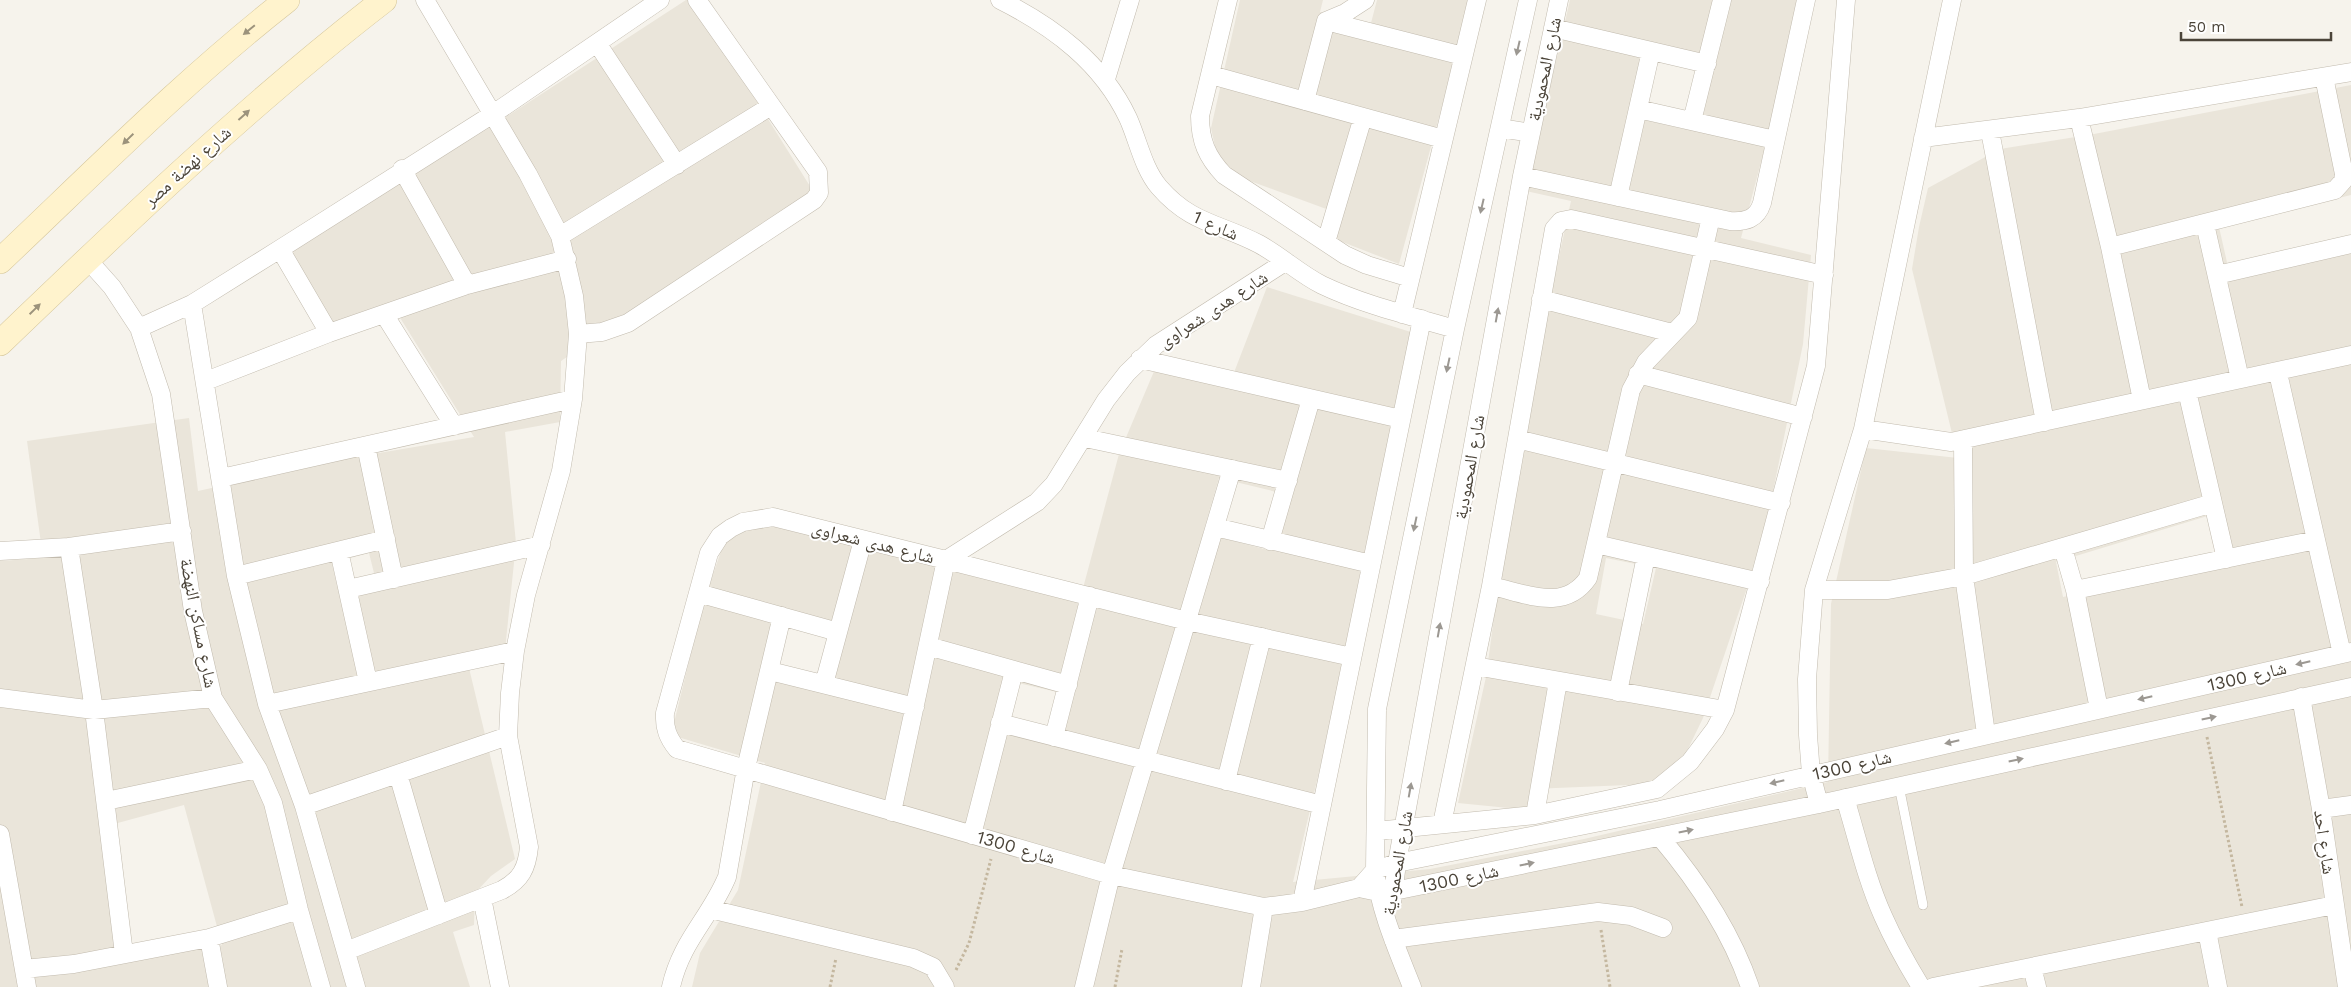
<svg xmlns="http://www.w3.org/2000/svg" width="2351" height="987" font-family="'Work Sans','Noto Naskh Arabic',sans-serif">
<rect width="100%" height="100%" fill="#f6f3ec"/>
<path fill="#eae5da" fill-rule="evenodd" d="M686 0H688L758 103 813 191 561 361 560 422 505 432 516 543 504 660 469 668 515 859 491 876 475 893 474 925 453 932 470 987H0V561L43 558 27 441 189 418 198 491 349 458 474 437 399 316 340 338 289 250 489 128ZM369 553 375 577 337 586 332 563ZM184 805 222 945 133 960 114 824Z
M1240 0H1323L1320 12 1371 23 1377 0H1471L1399 264 1322 234 1329 210 1239 177 1217 156 1211 128Z
M1570 0H1798L1765 147 1741 238 1811 255 1803 344 1770 506 1747 588 1703 718 1686 753 1652 784 1532 789 1528 810 1458 803 1486 677 1497 595 1546 317 1571 201 1526 191ZM1657 59 1697 69 1683 129 1645 120ZM1606 558 1656 568 1643 624 1596 614Z
M2351 85V195L2219 227 2231 280 2351 252V987H692L700 953 738 890 765 763 671 735 704 600 726 537 746 527 772 523 1079 603 1119 454 1155 369 1228 388 1267 287 1414 333 1360 573 1344 666 1293 882 1430 869 1584 839 1828 782 1831 604 1866 448 1958 458 1912 269 1919 227 1928 188 2000 149 2094 134ZM1219 478 1289 495 1272 551 1203 533ZM2224 511 2235 563 2063 597 2056 562ZM777 621 832 638 820 677 767 663ZM1005 680 1057 692 1043 743 993 730Z"/>
<g fill="none" stroke-linecap="round" stroke-linejoin="round">
<defs>
<path id="lane" d="M1899 786 1923 905"/>
<path id="street" d="M1000 0C1054 27 1102 63 1128 118 1138 140 1143 168 1159 187 1191 224 1219 223 1259 244 1281 256 1300 274 1322 285 1364 305 1411 316 1455 329
M1228 0 1200 116C1200 141 1207 157 1224 175L1345 255 1367 265 1410 278
M1326 21 1463 56
M1553 28 1707 64
M597 43 677 165
M1211 75 1443 139
M1106 79 1130 0
M1305 101 1326 21 1345 13 1365 0
M1638 109 1775 140
M2079 118 2110 247 2142 400
M1692 121 1722 0
M1500 128 1531 133
M1990 131 2045 422
M1923 138 2079 118 2351 72
M402 169 467 285
M1522 176 1730 221C1746 222 1757 219 1762 203L1806 0
M1618 197 1651 51
M2205 224 2240 379
M560 236 771 106
M1326 242 1363 117
M2110 247 2335 190 2343 181 2344 174 2324 77
M280 249 329 333
M87 259 112 287 139 328 161 394 193 611 213 698 258 769 273 803 299 910 321 987
M1285 262 1156 345 1127 373 1106 400 1054 484 1037 502 946 560 773 517 743 522 731 528 720 536 709 553 665 713C664 728 668 738 677 749L1111 875 1264 907 1302 902 1359 888 1378 892 1394 891 1819 804 2351 687
M2217 275 2351 244
M1541 299 1672 333
M192 304 236 576 267 704 304 806 356 987
M384 314 454 426
M1402 314 1477 0
M139 328 192 304 280 249 493 114 660 0
M578 334 602 332 628 323 814 200 819 193 818 172 697 0
M1140 359 1401 419
M2278 373 2342 654
M1638 374 1803 417
M206 381 329 333 467 285 567 259
M2187 391 2226 559
M1863 429 1951 442 2351 355
M1085 438 1288 481
M1517 439 1781 503
M1963 440 1964 576 1986 734
M366 446 394 579
M221 478 573 399
M1215 527 1371 564
M1270 541 1311 399
M1596 544 1760 582
M69 547 94 710 124 954
M2063 548 2075 590 2099 709
M0 551 69 547 182 531
M339 551 368 682
M236 576 386 539
M1491 586C1525 593 1564 613 1588 578L1631 390 1646 362 1688 318 1711 217
M348 589 541 545
M1814 590H1888L1964 576 2213 503
M2075 590 2316 540
M698 593 838 632
M928 646 1068 685
M1475 666 1725 710
M770 671 915 707
M824 684 863 540
M1618 692 1646 556
M2301 697 2321 809 2347 987
M0 698 94 710 213 698
M267 704 515 651
M1000 723 1322 805
M1054 737 1090 596
M398 774 439 915
M1226 781 1262 637
M1845 798C1857 837 1866 878 1883 916 1894 941 1907 964 1921 987
M106 801 258 769
M1819 804 1811 774 1808 735 1807 679 1814 590 1863 429 1952 0
M304 806 508 736
M2321 809 2351 805
M892 812 946 560 1187 621 1352 657
M1535 815 1558 681
M1442 824 1491 586 1554 229 1561 221 1571 219 1824 275
M1376 831 1535 815 1657 789 1690 762 1715 729 1725 710 1816 366 1846 0
M0 834 27 987
M972 835 1014 671
M1660 837C1698 882 1731 931 1750 987
M1359 888 1375 870 1397 863 1660 810 2351 652
M482 898 500 987
M1302 902 1422 319
M1392 902 1397 863 1522 176 1559 0
M710 909 913 958 933 967 945 987
M2207 931 2218 987
M209 938 299 910
M1393 939 1598 912 1631 916 1663 928
M346 951 502 890C521 880 527 868 529 847L508 736 510 693 515 651 526 595 561 471 573 399 578 334 574 296 560 236 528 174 425 0
M2032 967 2037 987
M24 969 74 964 209 938 218 987
M671 987C681 941 710 918 727 877L746 768 782 616
M1084 987 1111 875 1232 469
M1251 987 1264 907
M1412 987C1397 949 1380 911 1375 870L1377 709 1455 329 1528 0
M1933 987 2334 905"/>
<path id="secondary" d="M0 261C94 172 185 80 287 0
M0 343C124 224 248 105 384 0"/>
</defs>
<use href="#lane" stroke="#c2bbae" stroke-width="10"/>
<use href="#street" stroke="#c2bbae" stroke-width="19"/>
<use href="#secondary" stroke="#d6c79b" stroke-width="26"/>
<path stroke="#c4b79f" stroke-width="3" stroke-dasharray="2.5 2.5" stroke-linecap="butt" d="M2207 737 2242 907
M1601 930 1610 987
M956 970 969 943 991 859
M830 987 836 958
M1115 987 1122 949"/>
<use href="#lane" stroke="#fff" stroke-width="9"/>
<use href="#street" stroke="#fff" stroke-width="18"/>
<use href="#secondary" stroke="#fff3cd" stroke-width="25"/>
</g>
<defs><path id="oneway-solid" d="M-6-.8H1V-3.2L6.5 0L1 3.2V.8H-6Z" transform="scale(1.25)"/></defs>
<g fill="#9c937c">
<use href="#oneway-solid" transform="translate(249 30) rotate(141)"/>
<use href="#oneway-solid" transform="translate(244 115) rotate(-42)"/>
<use href="#oneway-solid" transform="translate(128 139) rotate(136)"/>
<use href="#oneway-solid" transform="translate(35 309) rotate(-44)"/>
</g>
<g fill="#9c9892">
<use href="#oneway-solid" transform="translate(1518 48) rotate(103)"/>
<use href="#oneway-solid" transform="translate(1482 206) rotate(103)"/>
<use href="#oneway-solid" transform="translate(1497 315) rotate(-80)"/>
<use href="#oneway-solid" transform="translate(1448 365) rotate(102)"/>
<use href="#oneway-solid" transform="translate(1415 524) rotate(102)"/>
<use href="#oneway-solid" transform="translate(1439 630) rotate(-80)"/>
<use href="#oneway-solid" transform="translate(2303 663) rotate(167)"/>
<use href="#oneway-solid" transform="translate(2145 698) rotate(167)"/>
<use href="#oneway-solid" transform="translate(2209 718) rotate(-12)"/>
<use href="#oneway-solid" transform="translate(1952 742) rotate(167)"/>
<use href="#oneway-solid" transform="translate(2016 760) rotate(-12)"/>
<use href="#oneway-solid" transform="translate(1777 782) rotate(167)"/>
<use href="#oneway-solid" transform="translate(1410 790) rotate(-80)"/>
<use href="#oneway-solid" transform="translate(1686 831) rotate(-12)"/>
<use href="#oneway-solid" transform="translate(1527 864) rotate(-12)"/>
</g>
<g text-anchor="middle" dominant-baseline="central" stroke-width="4" stroke-linejoin="round" paint-order="stroke">
<g font-size="18" fill="#4b4439" stroke="#fff">
<text transform="translate(1544 69) rotate(-78)">شارع المحمودية</text>
<text transform="translate(187 166) rotate(-42)">شارع نهضة مصر</text>
<text transform="translate(1216 225) rotate(24)">شارع 1</text>
<text transform="translate(1213 309) rotate(-33)">شارع هدى شعراوى</text>
<text transform="translate(1469 467) rotate(-80)">شارع المحمودية</text>
<text transform="translate(873 542) rotate(14)">شارع هدى شعراوى</text>
<text transform="translate(199 623) rotate(79)">شارع مساكن النهضة</text>
<text transform="translate(2247 676) rotate(-13)">شارع 1300</text>
<text transform="translate(1852 765) rotate(-13)">شارع 1300</text>
<text transform="translate(2325 842) rotate(82)">شارع احد</text>
<text transform="translate(1016 847) rotate(16)">شارع 1300</text>
<text transform="translate(1397 863) rotate(-80)">شارع المحمودية</text>
<text transform="translate(1459 878) rotate(-12)">شارع 1300</text>
</g>
</g>
<path d="M2181 32v8h150v-8" fill="none" stroke="#4b4439" stroke-width="2.5"/>
<text x="2188" y="32" font-size="15" fill="#4b4439" stroke="#ffffff" stroke-width="4" paint-order="stroke">50 m</text>
</svg>
